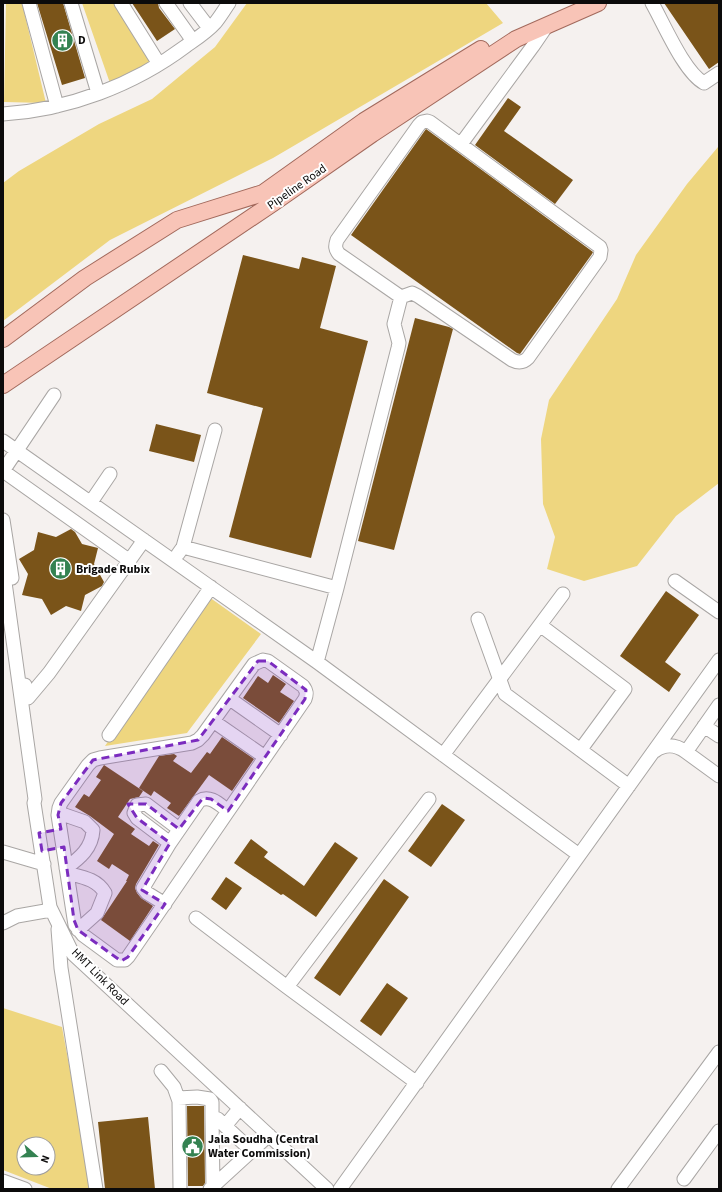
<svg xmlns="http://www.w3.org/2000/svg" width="722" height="1192" font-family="'Source Sans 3',sans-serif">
<rect width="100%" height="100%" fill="#f5f1ef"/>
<path fill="#eed67f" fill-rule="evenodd" d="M6 3H22L46 103 4 102Z
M82 3H116L155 63 111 86Z
M247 3H486L503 23 273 158 110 240 3 321V183L19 171 99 124 152 99 215 47Z
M718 147 719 483 676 516 637 566 584 581 547 569 555 537 543 504 541 439 549 400 617 299 636 255 687 184Z
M209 597 261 634 187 733 105 746Z
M3 1008 62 1027 92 1189H52L3 1170ZM24 1144H48V1168H24Z"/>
<path fill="#7a5419" d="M37 3H63L85 78 62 85Z
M132 3H158L159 8 175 29 157 41Z
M664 3H719V62L709 69Z
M508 98 521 107 504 131 573 180 555 204 475 145Z
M426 129 593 252 592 254 520 354 517 353 351 235Z
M243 255 299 269 302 257 336 266 320 328 368 341 311 558 229 537 263 408 207 393Z
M415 318 449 327 453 329 394 550 358 541Z
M156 424 201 435 194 462 149 451Z
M71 529 75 532 82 544 98 548 94 564 104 582 102 586 85 595 81 611 66 606 51 615 42 599 22 595 28 574 19 559 34 550 38 532 56 537Z
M666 591 699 615 665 662 681 674 669 692 620 656Z
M273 675 286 684 280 692 294 701 279 723 243 698 258 676 268 683Z
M222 737 254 759 232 791 209 775 179 816 167 808 171 803 154 791 151 796 139 788 159 756 174 754 177 756 173 761 191 773 207 752 210 754Z
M104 765 143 791 139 797 130 799 118 817 135 829 131 834 149 846 153 841 159 845 136 884 135 888 137 893 141 898 153 906 130 941 101 920 127 881H126L129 875 112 864 109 869 97 861 114 834 90 816 75 807 84 794 89 797 101 780 96 777Z
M442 804 465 820 431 867 408 851Z
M251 839 268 852 264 857 304 886 335 842 358 858 316 917 283 894 281 895 234 863Z
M226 877 242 888 226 910 211 899Z
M384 879 409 897 340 996 314 978Z
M387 983 408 998 381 1036 360 1021Z
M187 1106H204L205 1183 203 1186H188Z
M148 1117 155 1189H105L98 1122Z"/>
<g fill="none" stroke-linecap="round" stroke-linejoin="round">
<defs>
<path id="minor" d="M29 3 57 106
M71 3 98 93
M121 3 159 64
M166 3 193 41
M190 3 209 28
M652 3C664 24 684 72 704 83L719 73
M3 114C68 110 134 85 186 46 196 39 207 32 215 23 220 17 224 10 229 3
M427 121 430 122 600 247 601 250 600 257 528 358C523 363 518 363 512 360L418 296 412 293 401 297 339 254C335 249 335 246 337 240L419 125 422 122Z
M461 144 533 46 548 24
M3 441 317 662 579 855
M3 471 130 561
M3 471 54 395
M91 502 110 474
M3 520 12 578
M183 547 337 588
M178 554 183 547 215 430
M3 568 35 799 34 803 50 907 73 954 327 1189
M675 581 719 612
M478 619 505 694 629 786
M540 625 625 689 581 749
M263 660 268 661 303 686C307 691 307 694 305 699L128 957 125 960H117L83 935 75 925 58 815 59 808 61 803 88 765 93 760 100 758 192 743 198 740 203 735 254 664Z
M317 662 337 588 398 348 399 343 394 324 401 297
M25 685 26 698H28L49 673 144 540
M230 699 281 735
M213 721 265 757
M704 726 719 736
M109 735 211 587
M655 751C665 744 675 744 686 752L719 705
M686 752 719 776
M443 755 563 594
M59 813 85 822 93 830C92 848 80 858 66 868
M170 843 137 818 134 813 137 805 146 804 179 829
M3 852 44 864
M67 873C82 877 97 879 105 893L97 913 78 930
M165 904 147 893 143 888 170 843 199 801C210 794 220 805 228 811
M196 918 287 987 417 1083
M3 923 17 916 51 910
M58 929 61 968 96 1189
M287 987 429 799
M161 1071 174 1087 179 1101 180 1189
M178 1098 197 1097 210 1099 212 1102V1117
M240 1108 225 1126 252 1151
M684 1179 719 1131
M3 1181 25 1189
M213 1187 212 1117 218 1119 225 1126
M210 1189 269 1135
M340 1189 719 660
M618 1189 719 1052"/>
<path id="major" d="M3 339 85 278 177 220 263 193 364 121 481 49
M3 385 273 203 372 134 516 39 598 3"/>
</defs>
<use href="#minor" stroke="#a9a6a4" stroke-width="15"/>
<use href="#major" stroke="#a2695c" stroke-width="18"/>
<use href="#minor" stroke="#fff" stroke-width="13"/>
<use href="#major" stroke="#f8c4b7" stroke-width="16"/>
</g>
<path fill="#7b2cbf" fill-opacity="0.2" stroke="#7b2cbf" stroke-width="3" stroke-dasharray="8 5" stroke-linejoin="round" d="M258 661H268L306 690 305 699 228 811 211 799 203 798 179 829 146 804H128L137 818 170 843 142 890 165 904 128 957 121 961 78 930 74 920 64 847 42 851 39 833 61 829 58 815 61 803 93 760 198 740Z"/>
<defs>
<symbol id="building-disc" viewBox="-11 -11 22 22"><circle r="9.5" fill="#348251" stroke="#fff"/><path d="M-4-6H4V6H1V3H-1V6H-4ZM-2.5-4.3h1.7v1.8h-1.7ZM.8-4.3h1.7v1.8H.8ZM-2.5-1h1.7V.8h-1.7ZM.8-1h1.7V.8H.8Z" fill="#fff"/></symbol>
<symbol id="civic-disc" viewBox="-11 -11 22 22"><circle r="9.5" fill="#348251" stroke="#fff"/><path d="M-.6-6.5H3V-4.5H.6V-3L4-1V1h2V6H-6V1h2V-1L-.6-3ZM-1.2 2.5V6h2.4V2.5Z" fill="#fff"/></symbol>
</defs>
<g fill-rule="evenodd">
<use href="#building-disc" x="50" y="28" width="25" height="25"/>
<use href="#building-disc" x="48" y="556" width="25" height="25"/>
<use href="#civic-disc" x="180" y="1134" width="25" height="25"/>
</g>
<g text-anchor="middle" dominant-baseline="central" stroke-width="4" stroke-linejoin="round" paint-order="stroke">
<g font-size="12" font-weight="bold" fill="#0c0b0b" stroke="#fff" text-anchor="start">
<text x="78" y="40">D</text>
<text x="76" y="569">Brigade Rubix</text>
<text x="208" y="1139">Jala Soudha (Central<tspan x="208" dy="14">Water Commission)</tspan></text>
</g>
<g font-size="12" fill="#0c0b0b" stroke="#fff">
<text transform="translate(297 187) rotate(-35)">Pipeline Road</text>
<text transform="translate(100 977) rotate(45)">HMT Link Road</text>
</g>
</g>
<rect width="722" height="1192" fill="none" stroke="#0c0b0b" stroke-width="8"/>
<g transform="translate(36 1156) rotate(110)"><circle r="19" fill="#ffffff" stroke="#9e9d9d"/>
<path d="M0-3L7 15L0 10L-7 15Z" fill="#348251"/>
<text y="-6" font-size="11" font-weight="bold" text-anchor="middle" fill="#0c0b0b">N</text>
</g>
</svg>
